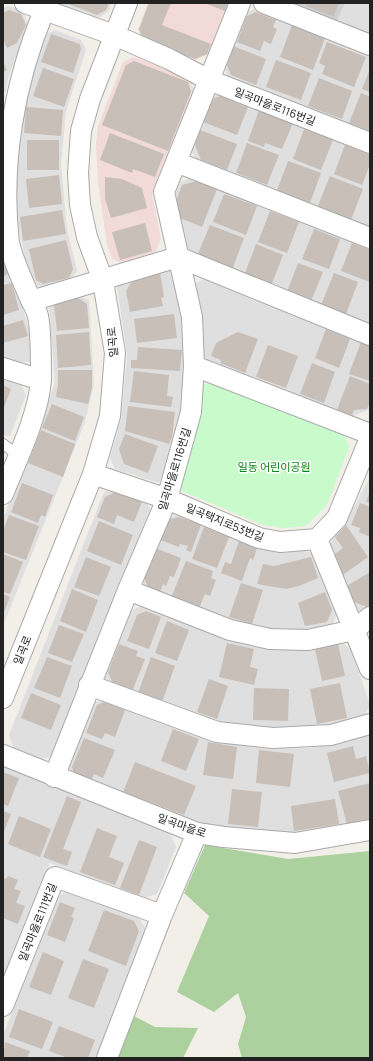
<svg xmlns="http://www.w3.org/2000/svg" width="373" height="1061" font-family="Manrope,'Noto Sans KR',sans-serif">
<rect width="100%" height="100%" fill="#f2efe9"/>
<path fill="#e0dfdf" d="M59 3H111L109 11 98 18Z
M345 3H370V38L336 24Z
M7 6 21 9 28 24 8 78 6 91 3 92V8Z
M255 9 370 54V133L228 77 223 66 243 14Z
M55 30 81 40 86 50 66 111 61 165 67 229 77 271 70 280 43 288 34 284 25 257 15 212 14 150 28 83 47 34Z
M223 93 370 150V229L196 160 191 150 211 97Z
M192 178 370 247V328L189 255 173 200 180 182Z
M3 241 31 336V362H11L3 358Z
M164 267 174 271 187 346 184 411 170 457 159 483 115 469 110 458 121 420 127 355 117 287 120 278Z
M207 278 370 343V409L351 417 206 359 202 351 196 283Z
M78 295 89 300 94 384 85 422 3 626V519L55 383 49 308 51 303Z
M3 376 21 384 26 395 10 436 3 435Z
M370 477V609L365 613 356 610 329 555 332 537 345 524Z
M116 488 144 499 150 509 53 756 39 760 14 749 9 735 104 492Z
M180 514 297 547 313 554 338 611 332 626 311 631 272 634 234 623 146 590 142 578 165 519Z
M142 606 340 642 351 649 370 705 363 720 329 730 275 733 216 726 109 685 104 675 129 611Z
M105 698 216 740 266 749 310 748 354 740 370 734V822L296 833 203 825 73 776 67 767 93 703Z
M3 764 170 832 176 847 157 894 141 899 50 863 3 982Z
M70 889 137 915 145 928 96 1058H3V1035L59 896Z"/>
<path fill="#f2dad9" d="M148 3H232L212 53 195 60 142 40 138 29Z
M134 57 190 78 194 90 152 194 161 239 154 256 122 263 112 259 107 244 98 183 96 145 98 126 123 62Z"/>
<path fill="#d0d0d0" d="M297 3H345L336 24 295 8Z"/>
<path fill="#add19e" d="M205 845 288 859 370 851V1058H242L238 1044 246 1017 238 993 214 1012 177 992 209 916 184 893Z
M134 1016 155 1027 198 1028 183 1058H118Z"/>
<path fill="#c8facc" d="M216 380 343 431 349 448 327 505 306 526 283 528 263 525 182 491 180 479 201 386Z"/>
<path fill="#c7bfb8" d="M66 3H109L106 10 97 15Z
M149 3H171L162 25 211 44 207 54 195 59 143 39 139 29Z
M204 3H228L225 11Z
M307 3H339L334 17 306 6Z
M9 10 21 14 26 25 17 43 7 48 3 39V13Z
M256 12 276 20 273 27 277 29 271 44 264 41 260 51 237 42 247 16Z
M292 25 325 38 313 70 280 57Z
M51 34 80 44 81 49 73 73 41 62Z
M327 42 366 57 354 87 322 74 325 66 319 63Z
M233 46 266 59 256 85 231 75 226 63Z
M276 60 311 73 301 100 266 87Z
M3 61 7 70 3 72Z
M134 61 188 82 191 92 168 151 102 125 126 65Z
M43 68 74 79 64 107 33 96Z
M370 69V92L362 89Z
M319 78 352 91 342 119 308 106Z
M361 93 370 97V131L349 123Z
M220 96 248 107 237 135 203 122 212 99Z
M26 107 63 110 61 136 24 133Z
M259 110 293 123 282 149 265 143 264 147 248 141Z
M304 129 333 140 321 170 293 159Z
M200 130 237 144 227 170 201 160 195 145Z
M110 133 164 154 155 177 133 169 132 173 100 160Z
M27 140H59V170H27Z
M247 143 279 155 267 185 236 173Z
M345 145 370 155V164L362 185 334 174Z
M288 161 321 173 310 203 277 190Z
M59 175 62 204 29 208 26 179Z
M330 176 363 189 351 220 317 208Z
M105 177 122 179 142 188 147 208 111 218 105 199Z
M197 181 217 189 202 227 180 218 176 202 182 185Z
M224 194 257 206 246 235 213 222Z
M62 210 66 234 23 241 20 217Z
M270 211 299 222 287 253 258 242Z
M145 223 152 251 120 260 112 232Z
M210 225 244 238 232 270 197 256Z
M314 229 340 239 329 269 302 259Z
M66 240 73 269 69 278 43 284 36 280 29 249Z
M352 243 370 250V282L341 271Z
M256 244 283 255 271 286 244 276Z
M3 256 8 274 3 276Z
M298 263 323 272 311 301 287 292Z
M160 273 164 297 161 298 163 306 130 312 126 291 133 279Z
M334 273 358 282 346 314 321 305Z
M12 283 19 310 3 315V285Z
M77 297 87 304 89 328 57 331 54 305Z
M174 314 177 338 137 343 134 319Z
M23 320 28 336 3 343V326Z
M326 329 350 339 339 368 315 358Z
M89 332 91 365 58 368 56 335Z
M238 332 258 339 245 373 220 363 221 360 211 356 216 343Z
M361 342 370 345V381L349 374Z
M268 345 298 356 286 388 256 377Z
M138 347 182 350 180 371 131 368V360H137Z
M312 363 335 372 324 403 300 394Z
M58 370H92V388L88 404 56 397 58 384Z
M134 371 169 375 167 396 173 397 171 407 130 402Z
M350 376 370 384V402L367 409 354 410 352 415 337 410Z
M3 385 11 389 3 410Z
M52 404 84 417 75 441 42 428Z
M128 406 175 412 172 437 169 444 125 431Z
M41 430 75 444 63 477 28 463Z
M125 434 158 446 148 473 124 464 119 449Z
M22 483 53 495 45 517 41 515 38 523 11 512Z
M370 491V503L366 502Z
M116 492 142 502 134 522 117 515 114 524 97 517 105 497Z
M360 503 370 507V537L359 532 360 528 351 525Z
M9 515 39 526 26 560 3 552V531Z
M179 517 201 525 191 552 186 550 188 546 180 544 179 547 160 540 167 520Z
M99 521 133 535 121 565 87 551Z
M346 525 368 557 340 577 332 556 343 548 335 537Z
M204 527 229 537 217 568 192 559Z
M239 541 257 548 253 560 250 558 242 581 221 573 225 562 231 564Z
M155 548 181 558 174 577 170 576 166 586 163 584 159 594 149 590 144 577Z
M3 554 23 562 10 594 3 592Z
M86 557 111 567 99 596 74 587Z
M311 557 318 578 299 586 286 589 257 584 263 564 274 566Z
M186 561 213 571 211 578 216 580 210 596 205 594 199 608 171 598Z
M370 572V605L367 607 354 602 345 587Z
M241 583 263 590 252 624 229 617Z
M72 589 98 600 86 632 60 621Z
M325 592 332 610 327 622 305 626 298 603Z
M3 594 10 597 3 615Z
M146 611 161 617 149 649 127 641 137 615Z
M167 621 189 630 177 661 155 653Z
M59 625 84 634 72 662 48 653Z
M227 643 254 649 250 667 258 669 254 685 219 677Z
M119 644 138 651 136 656 145 659 132 692 113 684 108 672Z
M338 644 345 676 322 681 315 649Z
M47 657 72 666 60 698 34 688Z
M151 657 175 666 162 702 138 693Z
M209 679 228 686 217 719 197 712Z
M340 683 347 718 317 724 310 689Z
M254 688 289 689 288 721 253 720Z
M31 693 61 705 51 730 21 718Z
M104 702 125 710 115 737 105 733 102 739 86 733 97 705Z
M173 729 199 739 186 771 161 761Z
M84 738 115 750 103 778 94 774 91 781 74 774 72 767Z
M208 742 237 747 233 779 203 775Z
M353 746 356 759 366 756 370 773 334 782 327 753Z
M259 750 294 754 290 787 256 783Z
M135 762 196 786 184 815 123 792Z
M3 772 19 778 8 806 3 804Z
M370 783V819L347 824 338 791Z
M232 789 262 792 258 827 228 824Z
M67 796 81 802 63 849 72 852 67 866 43 857Z
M335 799 339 824 294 831 291 806Z
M3 811 11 814 3 834Z
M19 816 51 829 40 857 8 844Z
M97 828 117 836 109 857 124 863 115 885 80 872Z
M139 840 157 847 139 895 120 888Z
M8 876 18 880 14 889 21 891 16 903 25 906 18 924 3 918V878L6 879Z
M60 902 75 908 71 917 74 918 65 942 47 935Z
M104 910 134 921 139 931 126 966 88 951Z
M43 952 64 961 51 995 29 987Z
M83 959 109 969 94 1008 68 998Z
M19 1009 53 1022 42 1049 9 1037Z
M59 1026 95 1040 88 1058H68L49 1051Z
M5 1042 30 1051 27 1058H3Z"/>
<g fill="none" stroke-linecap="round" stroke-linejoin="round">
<defs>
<path id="service" d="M3 444 18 455"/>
<path id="minor" d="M25 3 114 35 169 59 209 80 370 143
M264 3 370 45
M176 162 370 238
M31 301 178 257 370 335
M194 366 370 434
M3 368 41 380
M93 474 167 499 259 538 280 542 317 539 337 518 370 438
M3 494C16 461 39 415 41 379 41 365 41 330 38 316 36 308 30 299 27 291 20 275 13 260 9 243 0 165 14 83 44 11
M317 539 370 669
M128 590 230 630 270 639 308 640 354 630 370 617
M89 685 217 732 273 738 331 735 370 724
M3 698 93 474 110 416 115 353 103 281 87 237 80 205 78 173 81 131 90 99 127 3
M3 755 197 833 224 837 295 843 370 830
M54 777 128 590 167 499 191 412 194 366 192 317 164 192 240 3
M3 1006 55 877 162 915
M107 1058 162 915 197 833"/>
</defs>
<use href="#service" stroke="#a9a9a9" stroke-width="12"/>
<use href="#minor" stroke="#a9a9a9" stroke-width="22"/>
<use href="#service" stroke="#fff" stroke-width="10"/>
<use href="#minor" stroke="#fff" stroke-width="20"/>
</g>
<g text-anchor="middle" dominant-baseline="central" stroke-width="3" stroke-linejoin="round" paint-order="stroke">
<g font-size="11" fill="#222" stroke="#fff">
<text transform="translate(275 106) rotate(21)">일곡마을로116번길</text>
<text transform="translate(112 342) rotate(-96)">일곡로</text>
<text transform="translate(174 469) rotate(-73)">일곡마을로116번길</text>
<text transform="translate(225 522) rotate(22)">일곡택지로53번길</text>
<text transform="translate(22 650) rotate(-68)">일곡로</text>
<text transform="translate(182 825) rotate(19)">일곡마을로</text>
<text transform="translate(37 922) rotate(-68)">일곡마을로111번길</text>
</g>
<g font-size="11" fill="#0c8416" stroke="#fff">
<text x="274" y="466">일동 어린이공원</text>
</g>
</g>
<rect width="373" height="1061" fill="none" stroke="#222222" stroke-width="8"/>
</svg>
